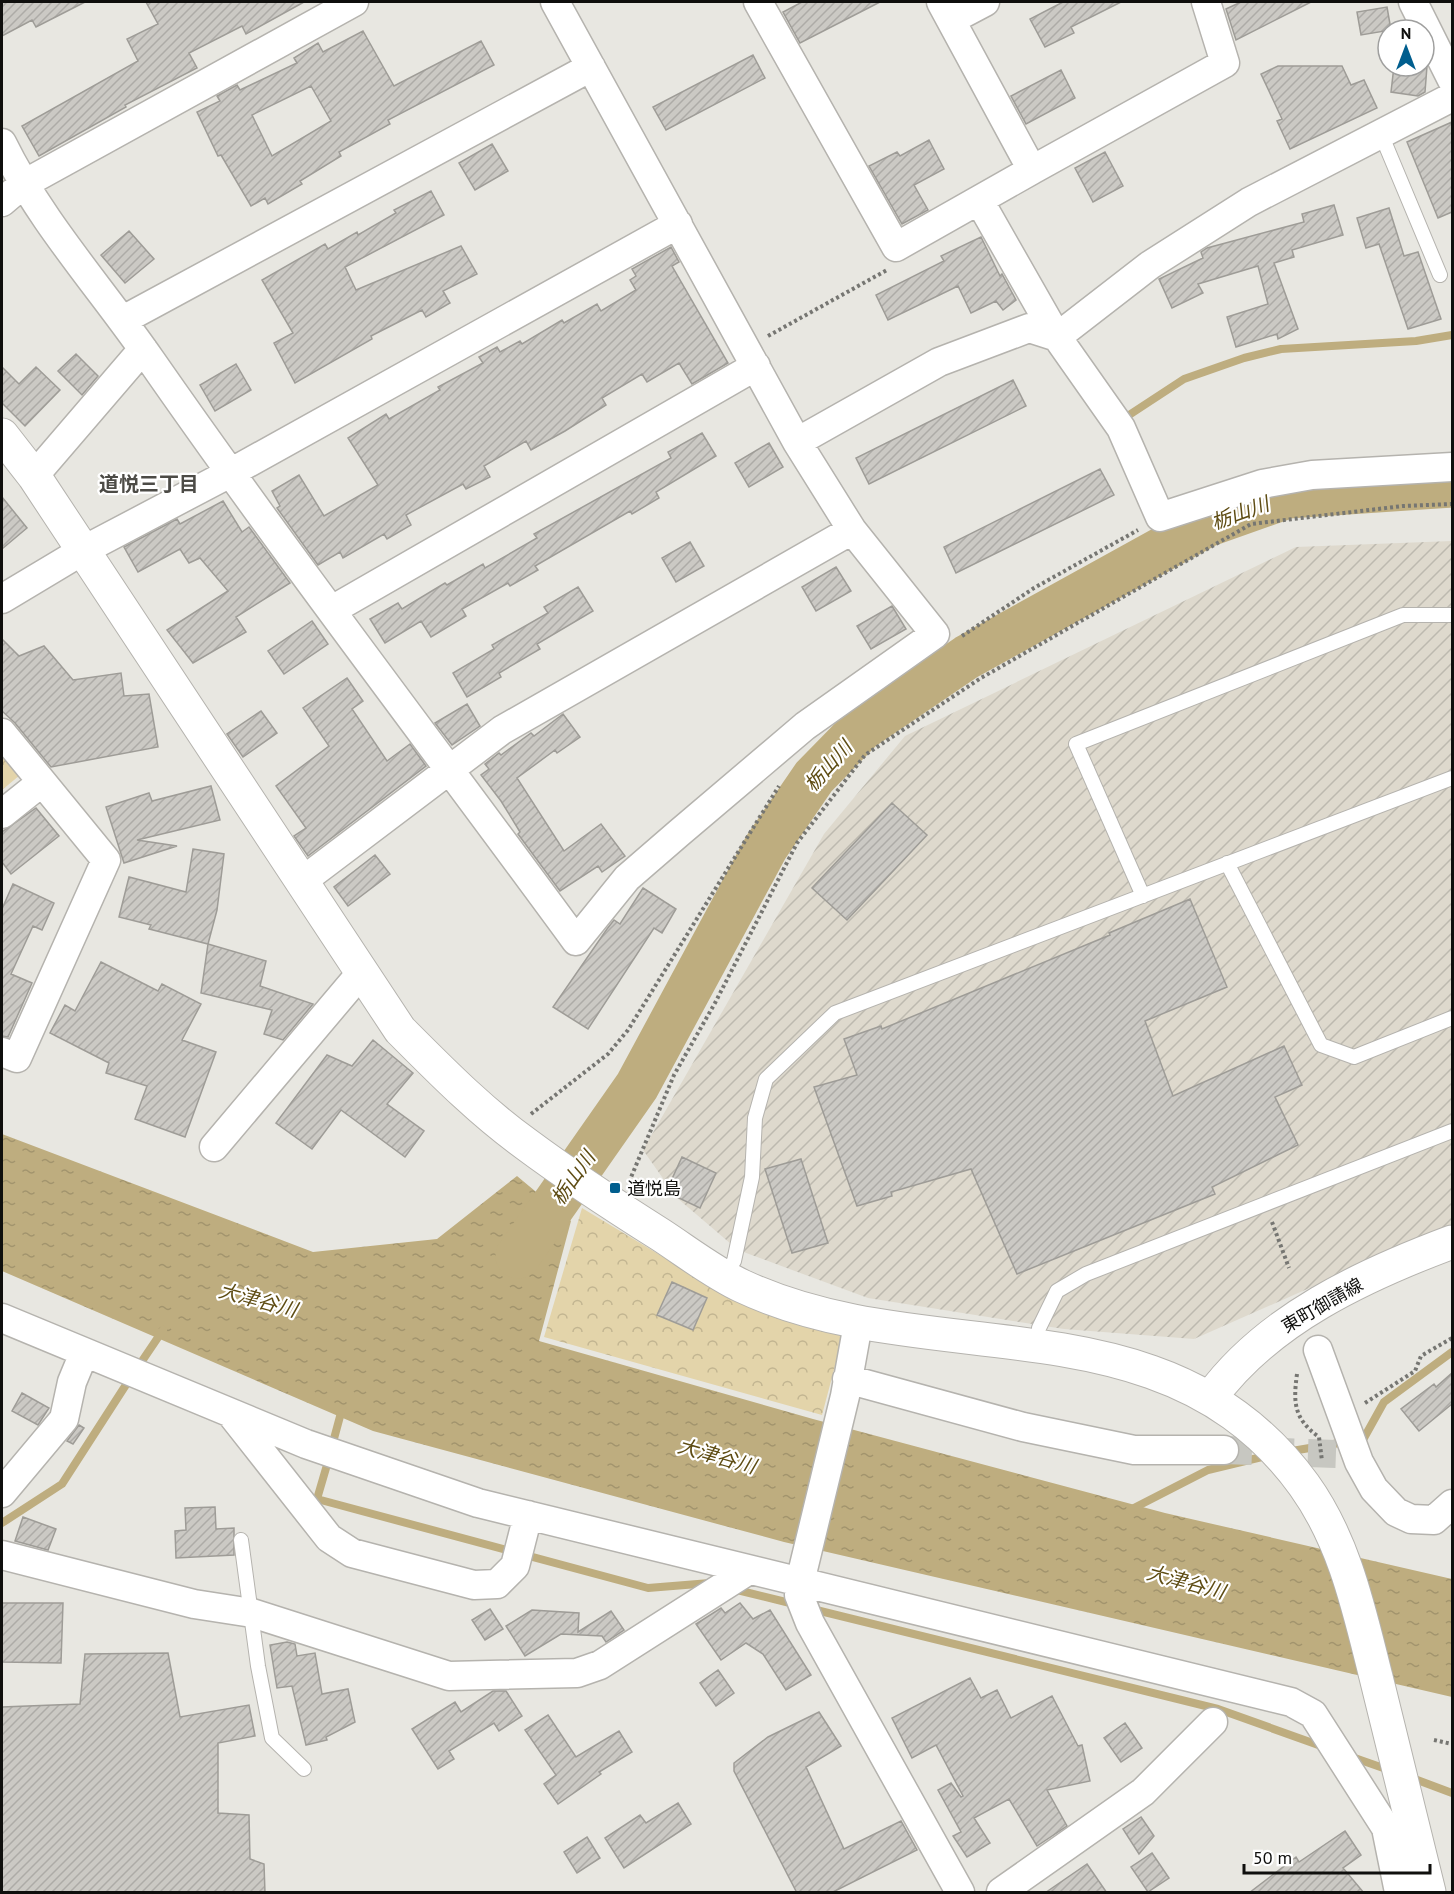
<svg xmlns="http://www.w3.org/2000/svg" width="1454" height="1894" font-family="'PT Sans','Noto Sans JP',sans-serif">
<defs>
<pattern id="industrial-furrows" width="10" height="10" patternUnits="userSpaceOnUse" patternTransform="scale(1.5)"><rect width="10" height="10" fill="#ded9cd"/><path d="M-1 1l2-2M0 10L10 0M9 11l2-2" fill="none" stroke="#bdb9af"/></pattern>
<pattern id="park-crowns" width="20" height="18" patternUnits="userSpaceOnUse" patternTransform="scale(1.5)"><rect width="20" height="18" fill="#e3d4aa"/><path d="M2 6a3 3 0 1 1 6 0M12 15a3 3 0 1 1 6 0" fill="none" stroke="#c2b591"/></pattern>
<pattern id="water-ripples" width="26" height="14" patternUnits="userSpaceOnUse" patternTransform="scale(1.5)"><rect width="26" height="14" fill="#bead7f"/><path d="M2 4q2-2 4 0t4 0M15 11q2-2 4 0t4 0" fill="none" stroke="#a2946d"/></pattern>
<pattern id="building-hatch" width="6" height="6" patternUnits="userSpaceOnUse" patternTransform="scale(1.5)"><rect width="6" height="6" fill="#cbc9c4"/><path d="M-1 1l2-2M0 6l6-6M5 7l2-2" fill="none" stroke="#adaba7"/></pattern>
</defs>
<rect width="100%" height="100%" fill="#e8e7e1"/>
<path fill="url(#industrial-furrows)" d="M1452 541V1225L1194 1339 1064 1329 868 1298 738 1250 676 1197 643 1150 824 834 905 736 1296 547Z"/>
<path fill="url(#park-crowns)" d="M2 753 20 775 2 790Z
M582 1208 718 1290 843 1336 822 1415 544 1337Z"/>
<path fill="url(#water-ripples)" d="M2 1134 313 1252 437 1239 517 1176 571 1221 539 1341 813 1419 1165 1513 1452 1579V1697L784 1542 373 1431 2 1271Z"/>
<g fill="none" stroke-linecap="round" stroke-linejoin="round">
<path stroke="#bead7f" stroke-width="8" d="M1126 417 1184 379 1244 358 1281 349 1416 341 1452 335
M138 1367 163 1330
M1357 1440 1364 1438 1384 1402 1452 1352
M332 1446 342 1409
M1286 1452 1345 1442
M329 1458 317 1499 648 1588 710 1583
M1130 1510 1208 1470 1266 1456
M2 1523 62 1484 131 1377
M733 1589 794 1604
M812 1609 1218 1709 1324 1747
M1349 1756 1389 1770
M1412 1778 1452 1793"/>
<path stroke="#bead7f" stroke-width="45" d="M518 1256 637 1086 766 847 814 777 861 729 967 657 1206 525 1288 496 1452 485"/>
</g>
<path fill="url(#building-hatch)" stroke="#9e9c97" stroke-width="1.5" fill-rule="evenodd" d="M2 2H85L36 27 32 20 2 36Z
M146 2H304L246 34 242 26 189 53 197 68 125 105 126 107 39 156 22 126 138 61 127 39 158 24Z
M802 2H880L800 43 783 12Z
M1063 2H1121L1071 27 1074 33 1045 47 1030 19Z
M1241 2H1311L1236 40 1226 9Z
M1387 7 1391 30 1361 35 1357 12Z
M363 31 394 86 481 41 494 65 388 120 390 124 339 152 341 156 300 181 302 184 268 204 265 198 251 206 221 155 218 156 197 112 220 101 217 96 237 85 240 90 297 63 294 58 318 43 323 52ZM311 86 331 121 272 156 252 115Z
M753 55 765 78 666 130 653 107Z
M1278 66H1342L1351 85 1364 80 1377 108 1290 149 1277 121 1282 119 1261 74Z
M1394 66H1427L1425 92 1418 96 1391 92Z
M1061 70 1075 98 1026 124 1011 96Z
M1452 122V212L1438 218 1407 142Z
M929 140 944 169 914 185 928 210 902 224 869 166 897 152 900 156Z
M492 144 508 171 475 190 459 163Z
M1105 152 1123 186 1093 202 1075 168Z
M431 191 444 215 345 267 356 290 461 246 477 274 443 291 450 303 426 317 422 310 371 336 372 339 295 383 274 343 293 333 262 280 325 244 328 249 357 232 358 235 396 213 394 210Z
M1334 205 1343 235 1292 250 1294 257 1274 263 1298 329 1278 339 1277 334 1236 347 1227 317 1268 304 1258 266 1198 284 1203 293 1172 308 1159 279 1203 258 1201 252 1207 248 1304 222 1302 214Z
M1389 208 1404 256 1418 252 1441 319 1408 329 1379 244 1366 248 1357 218Z
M129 231 154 259 125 283 101 255Z
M981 237 1000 276 1002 274 1016 300 1003 310 996 301 971 313 958 286 888 320 876 295 944 261 941 256Z
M671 247 679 262 672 266 728 363 692 384 679 363 647 382 642 374 602 398 606 405 565 431 531 450 526 441 484 466 490 477 466 489 463 484 406 515 411 525 387 539 384 534 343 558 340 552 318 565 277 508 280 506 272 491 299 475 324 516 378 485 348 438 386 414 389 419 440 390 438 387 483 363 479 357 497 347 500 352 520 341 522 344 562 320 564 323 597 304 601 311 636 290 630 280 636 276 632 269Z
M76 354 98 376 82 395 58 371Z
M236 364 251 390 215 411 200 385Z
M2 367 19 384 36 367 60 390 25 426 2 403Z
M1013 380 1026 406 869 484 856 458Z
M702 433 716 456 656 492 659 498 632 514 630 511 535 566 538 570 510 586 508 583 462 609 466 616 431 637 421 621 385 643 370 619 398 603 402 609 445 583 447 585 483 564 485 568 537 538 534 534 671 458 668 452Z
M769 443 783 467 749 487 735 463Z
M1100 469 1114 495 956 573 944 547Z
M2 497 27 528 2 549Z
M223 501 242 532 249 527 290 583 236 617 246 632 193 663 167 630 228 591 200 558 189 563 180 549 138 572 124 547 177 519 180 524Z
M690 542 704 566 676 582 662 558Z
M836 567 851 591 816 611 802 587Z
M578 587 593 611 537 644 540 649 499 673 501 677 467 697 453 673 494 649 492 645 548 613 544 607Z
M892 606 906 629 871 649 857 626Z
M312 621 328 644 284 674 268 651Z
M2 639 19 656 44 646 73 680 121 673 124 696 149 694 158 747 51 767 15 723 2 711Z
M347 678 363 701 352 709 387 761 410 744 426 766 308 856 294 836 306 828 276 786 329 746 303 708Z
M467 704 480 726 452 745 435 723Z
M261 711 277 733 243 757 227 734Z
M563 714 580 737 557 753 555 750 517 778 564 851 601 824 625 856 602 872 598 866 560 891 518 834 520 832 501 801 481 775 489 769 485 764 499 753 501 755 531 733 534 736Z
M211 786 220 820 137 840 177 846 124 863 106 807 149 793 152 801Z
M892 803 927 835 847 920 812 888Z
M36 808 59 836 11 874 2 862V832Z
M193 849 224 854 217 910 208 944 149 929 151 925 119 917 129 877 186 892Z
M375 855 390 874 348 906 334 887Z
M13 884 54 903 42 930 33 926 11 974 32 983 8 1037 2 1036V909Z
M643 888 676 909 662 933 654 928 588 1029 553 1007 607 929 614 920 620 924Z
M1190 899 1227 987 1145 1021 1173 1096 1284 1046 1302 1085 1275 1097 1298 1145 1212 1187 1215 1194 1017 1274 971 1169 891 1192 892 1196 857 1206 814 1087 857 1075 844 1039 881 1026 882 1029 1110 935 1109 933Z
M208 944 266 961 260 986 313 1004 283 1040 264 1034 272 1010 201 993Z
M101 962 158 991 162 984 201 1004 182 1040 216 1052 185 1137 135 1119 147 1086 106 1073 109 1063 50 1033 65 1005 75 1011Z
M373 1040 413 1073 387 1104 424 1131 405 1157 341 1110 312 1149 276 1123 327 1055 352 1066Z
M682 1157 716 1173 700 1208 666 1192Z
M801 1159 828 1243 792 1253 765 1169Z
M672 1282 707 1298 693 1330 657 1315Z
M1452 1373V1404L1419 1431 1401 1409 1434 1384 1436 1387Z
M22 1393 49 1408 38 1425 12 1411Z
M79 1425 84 1428 73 1444 67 1441Z
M215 1507 216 1529 234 1528V1555L176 1558 175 1531 186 1530 185 1508Z
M23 1517 56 1529 48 1550 15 1541Z
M2 1603H63L61 1663 2 1662Z
M740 1603 753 1619 770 1610 811 1675 786 1690 763 1654 746 1643 721 1660 696 1624 721 1608 725 1613Z
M490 1609 503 1629 485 1640 472 1620Z
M532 1610 579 1613 578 1632 611 1611 624 1630 606 1642 602 1636 561 1634 525 1656 506 1626Z
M287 1642 295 1644 297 1656 315 1653 322 1694 348 1689 355 1722 326 1737 327 1740 306 1745 292 1686 277 1688 270 1645Z
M168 1653 180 1717 249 1705 255 1736 218 1743V1813L249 1815 250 1859 264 1864 265 1893H2V1707L80 1704 85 1654Z
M718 1670 734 1693 716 1706 700 1683Z
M970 1678 981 1698 997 1690 1011 1718 1052 1696 1078 1746 1082 1745 1090 1781 1047 1790 1067 1826 1037 1846 1009 1799 974 1818 990 1843 967 1857 953 1836 961 1832 938 1790 951 1783 961 1797 963 1796 936 1745 912 1758 892 1718Z
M493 1691H506L522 1716 499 1731 494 1723 449 1751 454 1759 438 1769 412 1729 455 1702 461 1712Z
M819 1712 841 1746 806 1767 844 1849 901 1821 917 1850 831 1893H797L734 1771V1763L768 1737Z
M548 1715 576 1757 619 1731 632 1752 599 1772 601 1774 558 1804 544 1784 556 1775 525 1730Z
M1125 1723 1142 1748 1121 1762 1104 1738Z
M678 1803 691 1824 624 1868 605 1838 640 1815 646 1823Z
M1141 1817 1154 1836 1139 1854 1123 1829Z
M1345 1831 1361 1855 1343 1868 1364 1893H1249L1296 1857 1299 1862Z
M587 1837 600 1858 577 1873 564 1852Z
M1152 1853 1169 1878 1148 1892 1131 1867Z
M1087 1864 1107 1893H1045Z"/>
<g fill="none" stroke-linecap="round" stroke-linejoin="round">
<path stroke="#c7c7c1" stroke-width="28" stroke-dasharray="28 14" stroke-linecap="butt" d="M1224 1450 1339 1454"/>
<defs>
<path id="service" d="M1381 134 1440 275
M1227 863 1321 1045 1354 1057 1452 1018
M1143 896 1076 744 1403 615H1452
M724 1275 734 1261 752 1177 755 1118 766 1079 835 1013 1452 778
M1039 1328 1057 1291 1086 1274 1452 1131
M241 1540 258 1666 272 1738 304 1769"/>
<path id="minor" d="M758 2 896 247 1032 170 941 2
M1413 2 1452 80
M951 20 985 2
M2 143C40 221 100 287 150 359 287 556 434 747 576 941L627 878 679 833 805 726 935 634 852 530 797 442 555 2
M1032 170 1225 63 1206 2
M979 200 1057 337 1150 265 1249 202 1452 97
M2 202 22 185 354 2
M123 320 591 67
M797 442 939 362 1029 328 1057 337 1121 428 1160 517 1262 484 1312 475 1452 467
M34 476 143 349
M2 599 82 551 230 473 678 224
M332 610 756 366
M2 733 106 860 17 1058 2 1052
M2 814 42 782
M301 882 502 730 852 530
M214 1147 361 973
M2 1318 306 1444 478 1503 1291 1702 1313 1714 1386 1828 1399 1892
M858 1324 845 1396 800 1582 799 1595 810 1623 960 1892
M1318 1350 1359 1462 1374 1489 1396 1512 1411 1519 1434 1520 1452 1504
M847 1379 1023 1427 1134 1450H1224
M232 1415 329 1538 352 1553 474 1585 497 1584 515 1566 528 1515
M2 1493 64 1419 72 1382 84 1353
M2 1555 194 1604 252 1613 449 1676 577 1673 600 1665 749 1570
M1001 1892 1143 1792 1213 1722"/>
<path id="tertiary" d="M2 435 34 476 400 1030C440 1070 480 1111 526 1144 569 1176 615 1206 661 1235 687 1252 714 1273 742 1286 929 1374 1165 1293 1304 1485 1345 1542 1359 1610 1376 1677 1394 1749 1412 1821 1429 1892
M1211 1397C1268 1319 1364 1275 1452 1242"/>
</defs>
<use href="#service" stroke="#b5b3ae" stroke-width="16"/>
<use href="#minor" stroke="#b5b3ae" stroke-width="31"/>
<use href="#tertiary" stroke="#b5b3ae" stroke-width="35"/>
<path stroke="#767672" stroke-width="4" stroke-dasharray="3 3" stroke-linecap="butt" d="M768 336 887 270
M962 636 1034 588 1138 530
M531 1114 608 1054 628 1030 779 786
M629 1182 674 1075 715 1003 797 843 865 755 981 678 1251 524 1403 506 1452 504
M1272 1222 1289 1268
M1297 1374C1293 1403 1294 1419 1319 1437L1322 1461
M1365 1403 1415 1371 1421 1356 1452 1338
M1434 1740 1452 1744"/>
<use href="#service" stroke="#fff" stroke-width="14"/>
<use href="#minor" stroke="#fff" stroke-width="28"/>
<use href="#tertiary" stroke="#fff" stroke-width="33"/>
</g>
<rect fill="#005e8e" stroke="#fff" stroke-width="2" x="609" y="1182" width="12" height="12" rx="3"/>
<g text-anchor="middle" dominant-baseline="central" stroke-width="4.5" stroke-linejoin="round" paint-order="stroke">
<g font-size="18" fill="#0f0f0d" stroke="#fff" text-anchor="start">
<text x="627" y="1188">道悦島</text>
</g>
<g font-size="18" fill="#0f0f0d" stroke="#fff">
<text transform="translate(1322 1305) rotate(-30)">東町御請線</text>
</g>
<g font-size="20" font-weight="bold" fill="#4c4b46" stroke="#fff">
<text x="149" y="484">道悦三丁目</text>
</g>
<g font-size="20" font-style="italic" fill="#5e4c13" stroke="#fff">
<text transform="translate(1240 513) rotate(-20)">栃山川</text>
<text transform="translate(828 766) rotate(-48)">栃山川</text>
<text transform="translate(573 1178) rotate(-55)">栃山川</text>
<text transform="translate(258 1300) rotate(15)">大津谷川</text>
<text transform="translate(717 1456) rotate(16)">大津谷川</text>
<text transform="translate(1186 1582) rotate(15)">大津谷川</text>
</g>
</g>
<rect width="1454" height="1894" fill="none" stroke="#0f0f0d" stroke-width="6"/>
<g transform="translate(1406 48)"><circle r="28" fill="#ffffff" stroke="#9f9f9e" stroke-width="1.5"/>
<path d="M0-4.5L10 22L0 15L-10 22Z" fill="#005e8e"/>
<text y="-9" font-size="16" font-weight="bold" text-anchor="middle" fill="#0f0f0d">N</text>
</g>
<path d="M1244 1864v9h186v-9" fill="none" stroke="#0f0f0d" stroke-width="3"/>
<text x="1253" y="1864" font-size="18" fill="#0f0f0d" stroke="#ffffff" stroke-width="4.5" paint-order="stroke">50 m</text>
</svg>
